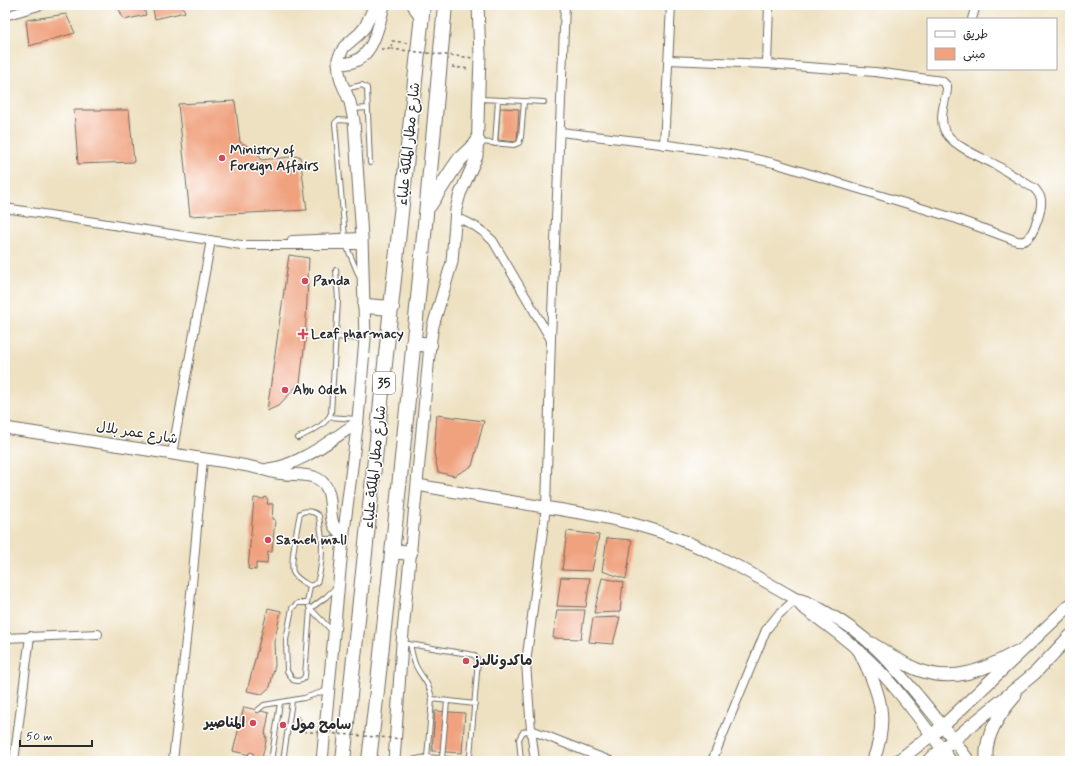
<svg xmlns="http://www.w3.org/2000/svg" width="1075" height="766" font-family="Mynerve,'Playpen Sans Arabic',sans-serif">
<rect width="100%" height="100%" fill="#fff"/>
<filter id="ink" filterUnits="userSpaceOnUse"><feTurbulence type="fractalNoise" baseFrequency=".025" numOctaves="2"/><feDisplacementMap in="SourceGraphic" scale="8" xChannelSelector="R" yChannelSelector="G"/><feConvolveMatrix kernelMatrix="1 2 1 2 8 2 1 2 1" color-interpolation-filters="sRGB"/></filter>
<filter id="wash" filterUnits="userSpaceOnUse"><feTurbulence type="fractalNoise" baseFrequency=".012" numOctaves="4" result="noise"/><feDisplacementMap in="SourceGraphic" scale="16" xChannelSelector="R" yChannelSelector="G"/><feGaussianBlur stdDeviation="0.9" result="paint"/><feColorMatrix in="noise" values="0 0 0 0 0 0 0 0 0 0 0 0 0 0 0 0 0 1.4 0 .05"/><feComposite in="paint" operator="in"/></filter>
<g filter="url(#wash)">
<rect width="100%" height="100%" fill="#eee1c1"/>
<g id="blocks">
<path fill="#f0a27f" d="M117 5H143L146 15 124 20Z
M152 5H182L185 12 155 19Z
M66 14 75 33 29 46 26 20Z
M235 101 240 142 257 151 261 160 300 156 307 210 190 216 178 104Z
M500 108 519 109 517 142 498 140Z
M74 110H129L134 162 78 164Z
M289 255 309 258 305 341 300 383 278 406 267 411Z
M437 415 484 421 472 466 454 476 438 472 434 453Z
M265 497 268 499 267 504H273L272 519 275 520 272 552H268L267 564 256 563V570L248 569 254 498 264 499Z
M567 531 599 535 592 571 562 570Z
M607 538 632 540 626 579 602 571Z
M561 577 590 578 586 607 557 606Z
M602 578 623 582 620 612 594 613Z
M268 608 281 611 274 642 275 665 270 687 262 694 247 691Z
M557 610H585L581 639 553 638Z
M620 617 613 644 589 642 593 618Z
M244 707 269 713 265 734H266L265 737H267L262 758 233 751Z
M435 711 465 713 462 753 432 751Z"/>
</g>
</g>
<g filter="url(#ink)">
<use href="#blocks" fill-opacity="0" stroke="#6f6b60" stroke-width="1"/>
<g fill="none" stroke-linecap="round" stroke-linejoin="round">
<defs>
<path id="lane" d="M345 89 362 85 367 88 370 163
M480 99 524 101 521 137 519 143 514 145 480 142
M524 101 544 102
M352 109 368 108
M353 121 338 120 335 123 345 237 346 245 359 276
M495 144 498 100
M336 337 364 339
M329 417 357 419
M298 438C310 431 326 426 331 413L338 301 336 270
M310 586 317 583C322 568 322 554 322 539H342
M309 607 332 631
M310 609 305 676 302 680 297 681 293 680 287 671 286 640 292 608 298 603H307L310 586C304 582 296 579 293 572 290 565 298 523 300 513 306 510 314 511 319 516L322 539
M310 609 326 597 336 587
M403 643 474 655 478 660 470 756 464 761 427 757 406 761
M410 644C412 652 413 660 416 666 423 680 429 682 432 699L427 757
M432 699 475 704
M258 710 264 705 304 698 328 690
M251 755V759L255 761
M442 758 447 701
M271 761 280 703
M283 761 292 701
M521 761 519 739 523 732 531 730"/>
<path id="street" d="M5 16 42 5
M972 19 976 5
M767 64 769 5
M561 132C632 141 704 147 774 163L957 219 1017 241C1020 241 1023 242 1026 240 1034 235 1042 209 1041 200 1041 196 1038 193 1035 189 1022 181 1009 173 996 165 981 157 951 146 944 129 939 117 945 102 947 90V86L942 81 875 72 767 64 668 60
M664 145 671 5
M5 208 241 245H362
M454 217C470 222 482 229 493 241L550 338
M292 240 362 237
M172 454 211 240
M5 638 98 634
M531 730 610 761
M14 761 30 636
M173 761 192 584 203 459
M535 761 531 730 526 663 546 507 551 338 565 5
M712 761 766 630 778 615 796 599"/>
<path id="secondary" d="M413 5 422 21
M338 63C371 68 378 30 384 5
M5 428C59 436 113 445 167 453 202 459 238 462 272 472 286 476 301 473 314 477 343 488 319 526 344 534
M268 469C297 467 332 439 357 423
M418 485C460 493 502 500 544 507 582 513 620 519 657 531 706 547 751 573 796 599 807 600 817 607 826 612 869 636 890 662 920 698 937 719 954 739 969 761
M797 601 802 607C826 624 851 642 872 663 901 692 926 728 951 761
M322 761 343 539 358 419 365 339 362 237 354 121 350 102 341 81 339 72 338 59 344 47 359 34 365 27 375 5
M394 761 402 643 430 345 433 326 452 262 456 209 460 194 477 156 480 55 478 5"/>
<path id="primary" d="M871 643C886 652 900 662 916 669 953 684 984 670 1016 652
M860 652C879 692 890 717 873 761
M898 761 943 726 1070 605
M928 761 1035 673 1070 636
M987 761C983 737 1000 713 1015 696"/>
<path id="highway" d="M429 206 453 169 460 159 478 142
M365 306 392 308
M413 343 430 345
M393 551 410 553
M343 761 423 5
M369 761C398 509 423 257 445 5"/>
</defs>
<use href="#lane" stroke="#6f6b60" stroke-width="6"/>
<use href="#street" stroke="#6f6b60" stroke-width="10"/>
<use href="#secondary" stroke="#6f6b60" stroke-width="13"/>
<use href="#primary" stroke="#6f6b60" stroke-width="14"/>
<use href="#highway" stroke="#6f6b60" stroke-width="16"/>
<path stroke="#6f6b60" stroke-width="1.5" stroke-dasharray="3 3" stroke-linecap="butt" d="M381 49H391L392 41 408 43
M452 67 470 69
M296 717H301L298 731"/>
<use href="#lane" stroke="#fff" stroke-width="4"/>
<use href="#street" stroke="#fff" stroke-width="8"/>
<use href="#secondary" stroke="#fff" stroke-width="11"/>
<use href="#primary" stroke="#fff" stroke-width="12"/>
<use href="#highway" stroke="#fff" stroke-width="14"/>
<path stroke="#6f6b60" stroke-width="1.5" stroke-dasharray="3 3" stroke-linecap="butt" d="M391 49 474 58
M298 731 404 739"/>
</g>
</g>
<g fill="#d1495b" stroke="#fff" stroke-width="1.5">
<circle cx="222" cy="158" r="4"/>
<circle cx="305" cy="281" r="4"/>
<path d="M301 328h4v4h4v4h-4v4h-4v-4h-4v-4h4z"/>
<circle cx="285" cy="390" r="4"/>
<circle cx="268" cy="540" r="4"/>
<circle cx="466" cy="661" r="4"/>
<circle cx="253" cy="723" r="4"/>
<circle cx="283" cy="725" r="4"/>
</g>
<g text-anchor="middle" dominant-baseline="central" stroke-width="3" stroke-linejoin="round" paint-order="stroke">
<rect fill="#fff" stroke="#6b6b6b" stroke-width="1" x="373" y="372" width="22" height="22" rx="3"/>
<g font-size="13" font-weight="bold" fill="#2b2b2b">
<text x="384" y="383">35</text>
</g>
<g font-size="14" fill="#2b2b2b" stroke="#fff">
<text transform="translate(409 144) rotate(-84)">شارع مطار الملكة علياء</text>
<text transform="translate(137 433) rotate(9)">شارع عمر بلال</text>
<text transform="translate(375 467) rotate(-84)">شارع مطار الملكة علياء</text>
</g>
<g font-size="14" font-weight="bold" fill="#2b2b2b" stroke="#fff" text-anchor="start">
<text x="230" y="150">Ministry of<tspan x="230" dy="16">Foreign Affairs</tspan></text>
<text x="313" y="281">Panda</text>
<text x="311" y="334">Leaf pharmacy</text>
<text x="293" y="390">Abu Odeh</text>
<text x="276" y="540">Sameh mall</text>
<text x="474" y="661">ماكدونالدز</text>
<text x="245" y="723" text-anchor="end">المناصير</text>
<text x="291" y="725">سامح مول</text>
</g>
</g>
<rect width="1075" height="766" fill="none" stroke="#fff" stroke-width="20"/>
<rect x="927" y="18" width="130" height="52" fill="#ffffff" stroke="#aaaaaa"/>
<rect x="935" y="31" width="20" height="6" fill="#ffffff" stroke="#aaaaaa"/>
<text x="963" y="38" font-size="12" fill="#2b2b2b">طريق</text>
<rect x="935" y="48" width="20" height="12" fill="#f0a27f" stroke="#aaaaaa"/>
<text x="963" y="58" font-size="12" fill="#2b2b2b">مبنى</text>
<path d="M20 740v6h72v-6" fill="none" stroke="#2b2b2b" stroke-width="2"/>
<text x="26" y="740" font-size="12" fill="#2b2b2b" stroke="#ffffff" stroke-width="3" paint-order="stroke">50 m</text>
</svg>
